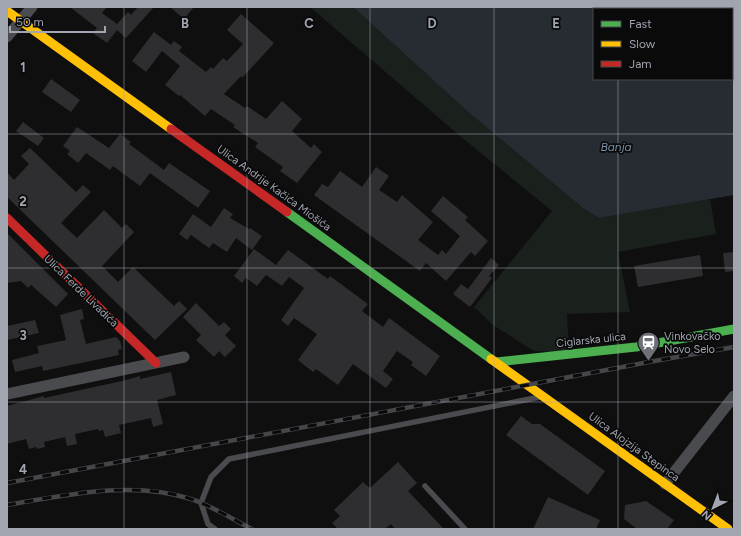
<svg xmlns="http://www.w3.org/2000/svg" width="741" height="536" font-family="Figtree,sans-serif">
<rect width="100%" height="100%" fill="#0f0f10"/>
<path fill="#1a201b" d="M310 7H353L467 111 584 209 599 218 710 199 716 234 618 252 630 312 567 314 569 353 534 351 529 348 493 325 474 307 552 211 460 136Z"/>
<path fill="#272b32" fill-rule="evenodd" d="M353 7H734V195L599 218 584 209 467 111ZM594 9H732V79H594Z"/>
<path fill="#2e2e30" d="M70 7H107L102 13 117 24 128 12 131 15 138 7H154L126 38 117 30 107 43 93 33 97 28Z
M170 7H194L184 19Z
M241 14 274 43 242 78 241 76 224 94 245 108 247 106 266 119 282 101 302 119 292 131 311 148 314 144 322 152 297 183 280 171 283 167 255 147 258 143 233 127 235 125 211 109 205 116 180 95 179 96 165 85 180 66 162 51 146 72 132 61 154 32 171 45 174 41 182 47 179 51 206 72 211 67 213 69 223 58 227 61 243 44 227 30Z
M51 79 80 100 71 112 42 92Z
M23 122 44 138 38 146 16 131Z
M77 127 109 148 120 134 131 142 129 144 164 170 169 163 210 191 198 208 150 173 140 186 113 166 110 170 86 153 78 163 67 154 70 151 63 146Z
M30 148 76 192 83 185 91 192 61 223 77 238 104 210 122 228 126 224 134 232 105 263 102 266 118 282 133 267 174 306 179 301 187 309 155 340 7 197V172L14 180 29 164 21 156Z
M376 167 389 176 379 190 397 202 402 195 433 222 418 240 438 255 442 250 446 254 460 236 431 211 443 196 468 217 465 220 488 241 475 256 471 252 446 281 426 263 420 271 314 195 322 184 328 187 340 171 362 187Z
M224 208 233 214 230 218 249 229 250 228 262 236 252 250 236 238 227 252 213 243 209 248 191 235 187 240 179 234 193 214 211 227Z
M7 233 68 294 56 307 31 285 28 288 21 281 7 283Z
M254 249 276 265 288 250 328 279 330 276 368 304 362 311 383 327 389 318 440 356 426 376 411 365 413 362 397 351 383 371 393 379 386 388 353 364 338 385 316 369 313 372 298 360 317 334 294 318 288 326 281 320 304 288 289 277 282 286 266 275 257 286 246 278 242 283 234 276Z
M734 252V271L725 272 723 253Z
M700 255 703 276 638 287 634 266Z
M491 258 499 265 489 276 492 278 470 307 453 294 461 284 468 289Z
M196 303 219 326 224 322 231 329 225 335 236 346 225 357 219 351 214 357 196 340 201 335 183 317Z
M82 309 84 319 80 320 86 344 116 337 120 341 122 349 118 350 119 355 43 371 42 366 15 372 12 360 39 353 37 346 66 340 60 315Z
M35 320 39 333 7 340V326Z
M171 372 176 395 157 400 163 424 153 427 151 418 119 425 121 433 105 437 103 430 99 431 98 429 75 434 77 444 67 446 65 437 44 442 45 447 37 449 36 447 29 449 26 439 7 444V406L44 396V398L122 381 140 376V379Z
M521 416 532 424H540L605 471 588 495 506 435Z
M398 462 417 483 408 491 444 529H395L391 524 385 529H338L332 523 340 516 334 510 363 482 370 488Z
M548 497 600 520 596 529H533Z
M646 501 674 520 667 529H637L624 519 625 505Z"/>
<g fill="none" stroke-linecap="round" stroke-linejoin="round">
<path stroke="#4a4b4e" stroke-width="5.5" d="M425 486 465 529
M215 529 208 524 201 503 211 477 229 459 540 397"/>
<path stroke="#4a4b4e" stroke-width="11" d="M7 37 32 7
M7 394 184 357
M665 484 734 396"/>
<path stroke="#4caf50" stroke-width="9" d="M287 212 491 359
M496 362 636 347 734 329"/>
<path stroke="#ffc107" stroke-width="9" d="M7 11 171 129
M491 359 728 529"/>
<path stroke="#c62828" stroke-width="9" d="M171 129 287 212
M7 218 156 363"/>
<defs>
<path id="rail" d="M7 483 649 362 734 347
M7 505C66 495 132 480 191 499 212 506 232 519 252 529"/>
</defs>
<use href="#rail" stroke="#454649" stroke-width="4.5"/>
<use href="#rail" stroke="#0a0a0b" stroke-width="3" stroke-dasharray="9" stroke-linecap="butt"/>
</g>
<path fill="none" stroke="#a1a5b0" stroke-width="1" stroke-opacity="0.55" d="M124 7V529M247 7V529M370 7V529M494 7V529M618 7V9M618 79V529M7 134H734M7 268H734M7 402H734"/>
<defs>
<symbol id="station-pin" viewBox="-11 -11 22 30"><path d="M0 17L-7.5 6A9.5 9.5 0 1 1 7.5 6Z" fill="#6e7078" stroke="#0a0a0b"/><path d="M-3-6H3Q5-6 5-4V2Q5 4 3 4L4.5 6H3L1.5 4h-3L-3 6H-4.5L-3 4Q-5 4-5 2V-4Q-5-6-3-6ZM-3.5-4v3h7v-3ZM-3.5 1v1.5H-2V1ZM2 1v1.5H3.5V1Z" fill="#fff"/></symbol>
</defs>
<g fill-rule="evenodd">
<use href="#station-pin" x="636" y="330" width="25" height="34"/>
</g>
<g text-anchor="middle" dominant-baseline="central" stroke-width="3.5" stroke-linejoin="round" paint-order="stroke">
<g font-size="11" fill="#a1a5b0" stroke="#0a0a0b">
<text transform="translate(274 188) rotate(36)">Ulica Andrije Kačića Miošića</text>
<text transform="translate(81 291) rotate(44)">Ulica Ferde Livadića</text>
<text transform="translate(591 340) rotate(-6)">Ciglarska ulica</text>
<text transform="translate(634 447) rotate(36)">Ulica Alojzija Stepinca</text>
</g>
<g font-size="11" fill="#a1a5b0" stroke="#0a0a0b" text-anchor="start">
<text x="664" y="336">Vinkovačko<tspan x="664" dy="13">Novo Selo</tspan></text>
</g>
<g font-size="12" font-style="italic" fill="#7990aa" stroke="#0a0a0b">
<text x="616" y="147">Banja</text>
</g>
</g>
<g font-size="13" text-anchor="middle" font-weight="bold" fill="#a1a5b0" stroke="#0a0a0b" stroke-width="3.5" stroke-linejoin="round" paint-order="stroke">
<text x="185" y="28">B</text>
<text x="309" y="28">C</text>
<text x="432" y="28">D</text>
<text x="556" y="28">E</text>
<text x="23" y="72">1</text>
<text x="23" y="206">2</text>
<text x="23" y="340">3</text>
<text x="23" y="474">4</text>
</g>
<rect width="741" height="536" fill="none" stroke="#a1a5b0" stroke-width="16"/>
<rect x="593" y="8" width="140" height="72" fill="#0a0a0b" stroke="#46484d"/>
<rect x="601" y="21" width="20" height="6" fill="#4caf50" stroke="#46484d"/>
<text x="629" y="28" font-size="12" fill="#a1a5b0">Fast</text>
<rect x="601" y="41" width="20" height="6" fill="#ffc107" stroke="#46484d"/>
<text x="629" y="48" font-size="12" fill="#a1a5b0">Slow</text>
<rect x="601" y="61" width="20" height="6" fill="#c62828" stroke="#46484d"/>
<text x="629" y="68" font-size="12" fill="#a1a5b0">Jam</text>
<g transform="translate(713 508) rotate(222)" stroke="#0a0a0b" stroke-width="3" paint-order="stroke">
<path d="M0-3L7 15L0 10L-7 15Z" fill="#a1a5b0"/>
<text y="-6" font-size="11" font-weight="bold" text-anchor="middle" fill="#a1a5b0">N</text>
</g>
<path d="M10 26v6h95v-6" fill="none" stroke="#a1a5b0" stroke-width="2"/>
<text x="16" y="26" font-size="12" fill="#a1a5b0" stroke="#0a0a0b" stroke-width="3" paint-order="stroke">50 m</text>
</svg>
